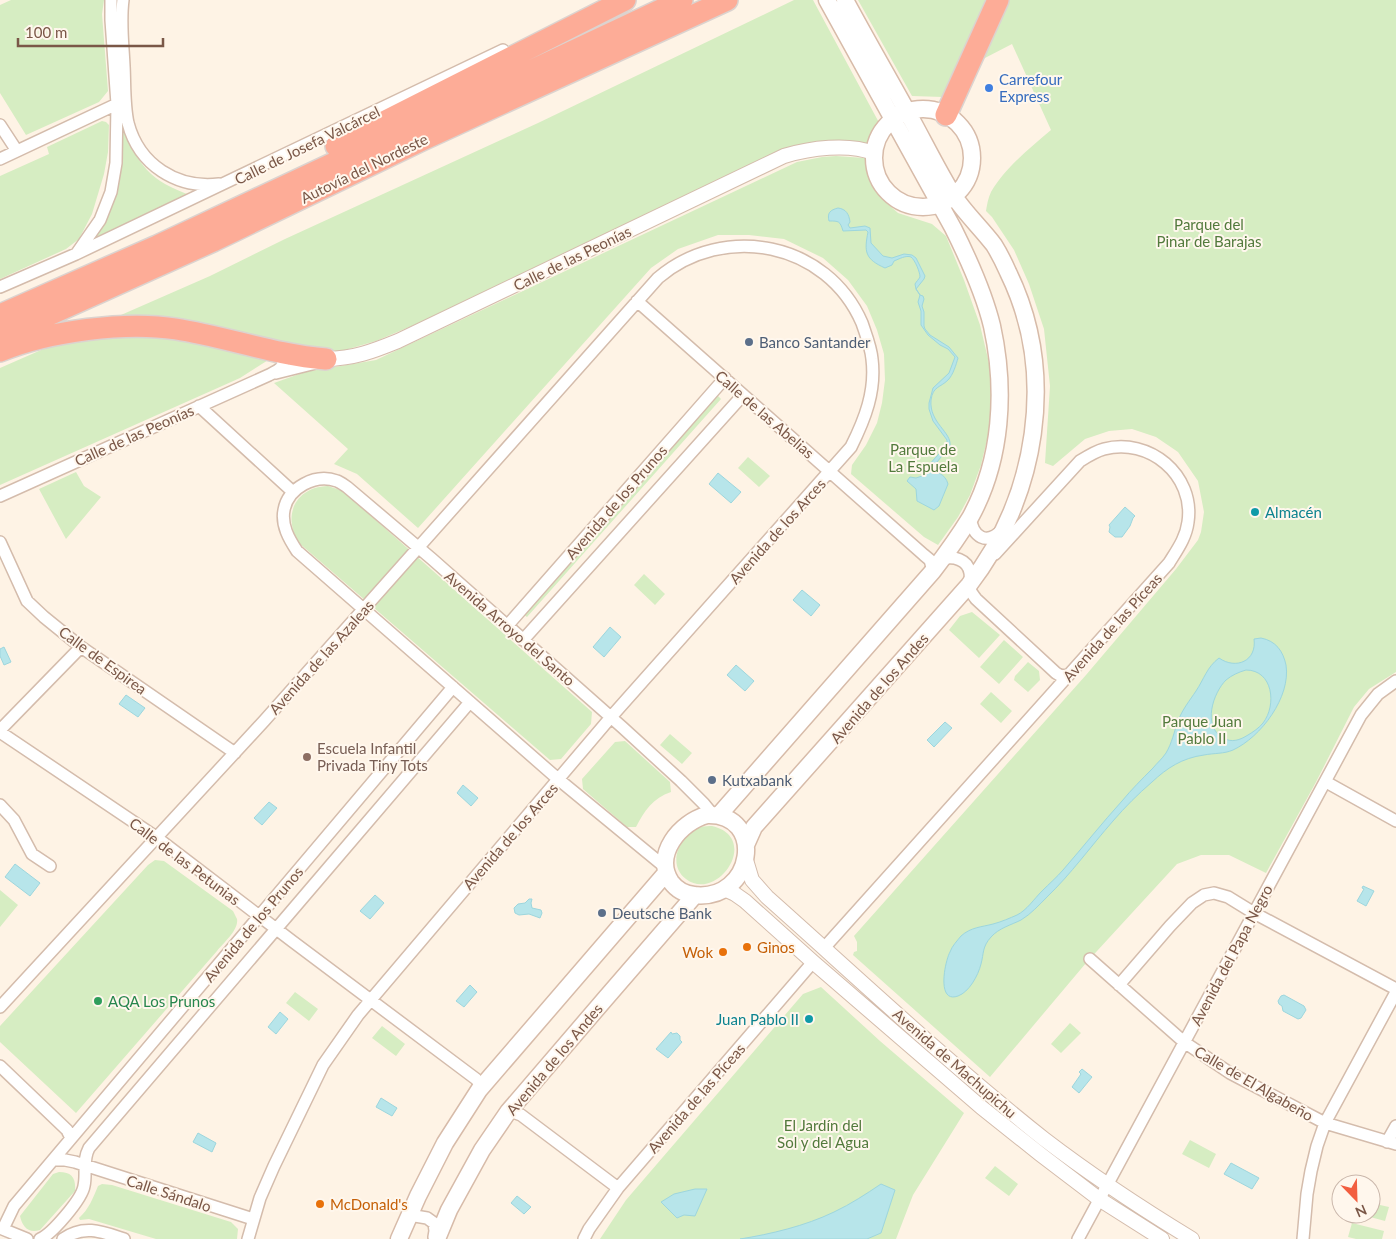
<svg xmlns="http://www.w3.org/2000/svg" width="1396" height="1239" font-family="Lato,sans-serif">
<rect width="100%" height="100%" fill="#fef3e5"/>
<path fill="#d6edc2" d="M11 0H104L102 14 108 91 99 102 26 135 0 93V5Z
M794 0H813L883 130 871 145H807L426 320 376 341 338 352 273 357 240 378 0 485V368L210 276 285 239 538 123Z
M858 0H992L943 97 912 96Z
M1010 0H1396V672L1369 689 1354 707 1316 782 1266 873 1229 855H1201L1177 864 1086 963 990 1077 853 955 854 952 857 951V942L854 936 1086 675 1176 569 1198 540 1201 532 1204 512 1198 481 1178 452 1156 437 1132 429 1109 431 1085 439 1053 466 1045 463 1050 386 1044 329 1029 284 1014 250 992 217 986 211C987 205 988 198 991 192 1005 168 1030 148 1051 130L1012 44 983 59Z
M102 121 106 122 109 125 108 152 104 174 92 214 79 239 66 249 0 279V176L49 154 47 147Z
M121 123C138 165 149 181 193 196L95 239 111 208 117 185Z
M836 156 865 158 871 177 881 195 889 205 898 213 932 224 946 236 964 280 980 325 989 363 992 396 990 427 981 465 970 495 958 517 938 545 924 537 851 474 852 465 866 445 877 423 882 403 885 380 884 354 877 330 867 306 848 280 823 258 784 239 749 235H718L678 249 651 268 418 528 357 474 334 464 348 449 274 383 305 372 376 360 797 162 822 157Z
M717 395 721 399 527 617 524 615Z
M748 457 770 476 759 487 738 468Z
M76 472 84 486 101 497 66 539 39 489Z
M328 486 343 491 592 712 591 724 561 759 550 760 299 543C282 516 295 487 328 486Z
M644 574 665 594 655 605 634 585Z
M972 612 1000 635 979 658 949 630 960 616Z
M1004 640 1023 657 999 684 980 667Z
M1028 662 1039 671 1040 680 1028 692 1014 680 1015 676Z
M991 692 1012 711 1001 723 980 704Z
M670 734 692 753 682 764 660 745Z
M625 741 670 782 671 792C653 798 644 811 636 827H627L583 789 582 779 615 742Z
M712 826C762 838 717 903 686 879 666 864 680 834 701 827 704 826 709 826 712 826Z
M155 860 164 861 233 911C234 913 236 917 237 919 239 930 223 943 217 951L76 1113 0 1042V1026L148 865Z
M0 890 18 905 0 927Z
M821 987 880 1041 964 1113 913 1195 896 1239H600L626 1200 803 994Z
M295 992 318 1009 309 1021 286 1003Z
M1070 1023 1081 1033 1061 1053 1051 1044Z
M382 1026 405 1044 396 1056 372 1038Z
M1190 1140 1216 1154 1209 1168 1182 1154Z
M995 1166 1018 1184 1009 1196 985 1178Z
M59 1172C72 1172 76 1178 75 1191L40 1230C28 1234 22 1226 20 1216L53 1174Z
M102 1184 112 1185 231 1222 238 1229 237 1239H156L89 1219 80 1220 79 1218C89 1209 93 1198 98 1186Z
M1371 1203 1389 1207 1385 1221 1359 1214H1371Z
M1352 1223 1384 1231 1382 1239H1356L1348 1237Z"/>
<path fill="#b7e5ea" stroke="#9dd6dd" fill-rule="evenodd" d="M838 208C846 209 849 214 850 222L848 225 850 228 865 226 870 228 871 243 883 256 892 258 904 254 912 255 916 258 925 276 924 279 916 289 920 295 923 296 924 299 922 306 924 312V326L925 329 930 335 949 347 958 358C956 365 953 375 948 380 940 388 933 386 931 400 929 423 952 432 950 446L937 462 928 469C937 473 945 473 948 484L939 506 934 510 917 501 916 489 907 481 910 477 916 478 922 476 927 467 947 445V440L933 421 929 409V403L933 388 949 373 955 357 948 349 940 345 928 335 921 325V311L918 302 920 295 916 289 915 284C916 282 919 279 920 277 920 272 915 260 911 257 906 255 899 259 894 261L892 265 885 268C865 259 864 252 868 232L866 230 843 231C840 221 839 221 829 221 827 213 830 210 838 208Z
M718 473 741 492 731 503 709 484Z
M1125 507 1135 516 1133 518 1130 526 1122 537H1115L1109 532 1110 527 1109 525Z
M802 590 820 605 811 616 793 600Z
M610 627 621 637 604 657 593 647Z
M1261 638C1276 641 1283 651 1286 665 1291 697 1261 737 1233 750 1224 754 1214 753 1204 755 1182 758 1167 768 1152 782 1138 794 1125 807 1113 821 1091 846 1071 874 1047 897 1039 905 1031 914 1021 920 1011 925 999 928 991 937 982 947 984 953 981 964 978 976 969 992 958 996 936 1004 945 961 950 952 952 946 957 941 961 936 971 927 982 927 993 924 1001 922 1010 918 1017 915 1027 910 1034 899 1042 891 1049 884 1057 877 1063 870 1083 847 1102 823 1122 801 1131 790 1142 779 1153 768 1157 763 1162 759 1166 753 1172 743 1174 732 1178 721 1182 710 1190 700 1196 691 1204 679 1207 667 1219 658 1236 670 1257 661 1254 639ZM1246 670C1273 670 1277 705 1263 723 1259 728 1253 732 1248 735 1240 740 1232 743 1223 738 1202 726 1213 693 1226 680 1232 675 1239 672 1246 670Z
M4 647 11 662 4 665 0 656V649Z
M736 665 754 681 745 691 727 675Z
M126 695 145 708 138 717 119 704Z
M945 722 952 728 934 747 927 740Z
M463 785 478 798 471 806 457 793Z
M269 802 277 808 262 825 254 818Z
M15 864 40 883 30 896 5 877Z
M1363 886 1374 891 1366 906 1357 901 1364 889 1362 888Z
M375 895 384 903 370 919 360 911Z
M529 899H532L531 903 532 908 541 910 542 913 540 918 529 914 519 915 515 913 514 908 518 904 525 903Z
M470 985 477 992 464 1007 456 1001Z
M1284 995 1304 1006 1306 1010 1301 1018 1298 1019 1283 1011 1282 1006 1279 1004 1278 1001 1281 996Z
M280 1012 288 1019 276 1034 268 1027Z
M671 1032 672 1034 677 1033 680 1036V1040L682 1042 668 1058 656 1049Z
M1082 1069 1092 1077 1079 1093 1072 1087 1081 1074 1079 1072Z
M381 1098 397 1108 392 1116 376 1107Z
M198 1133 216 1143 212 1152 193 1142Z
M1231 1163 1259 1178 1252 1189 1224 1174Z
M881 1184 895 1190 881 1233 867 1239H740C771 1234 805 1226 834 1212 851 1204 866 1194 881 1184Z
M695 1189H707L695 1216 684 1215 677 1218 661 1202 674 1194Z
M517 1196 531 1207 524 1214 511 1203Z"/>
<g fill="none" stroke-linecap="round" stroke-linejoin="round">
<defs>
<path id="minor" d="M123 0C120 22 123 44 124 66 125 84 124 105 128 123 139 165 177 189 219 184
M0 125 17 151
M0 159 117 104
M77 253 100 220 111 192 116 163 117 104 111 20V0
M0 287 76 254 503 50
M637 301 924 555 930 560 933 571
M276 373 316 363
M199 406 293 492
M0 496 269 375C281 369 288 366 278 352
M970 517C973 537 986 546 1002 530
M0 542 27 601 44 617 81 647 235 753
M942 559C953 556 968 559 970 573 971 578 969 584 970 589 971 593 974 596 976 599L1056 673 1061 676 1068 675
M507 626 725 378
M523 640 743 395
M0 730 81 647
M0 732 156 837 292 941 476 1079 479 1083V1090
M1326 782 1396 821
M0 805 14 820 32 854 50 866
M665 867 558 779 297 551C289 539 281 525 284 510 288 488 315 473 337 481 340 482 344 485 347 487L432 559 622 727 681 781 704 804 713 815
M824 948 1169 563C1177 550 1186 538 1188 522 1195 475 1149 437 1104 449 1096 451 1088 456 1080 461L995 554
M1090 959 1184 1042 1230 1073 1325 1123 1396 1144
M1119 985 1170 926 1192 903 1204 895 1214 893 1228 897 1254 913 1396 989
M0 1007 264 721 658 278C724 222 827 242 862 323 866 335 871 347 872 359 876 391 865 419 851 447L611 717 358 1015 323 1065 274 1166 260 1198 248 1239
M0 1066 67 1130 71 1138
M508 1112H513L521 1115 618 1188
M1387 1142 1396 1126
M53 1160H65L75 1162 253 1219
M409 1215 427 1218 434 1223 435 1231 434 1237
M0 1228 27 1239
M3 1229 14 1206 453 687
M40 1239C52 1234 82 1199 84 1186 87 1173 82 1161 89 1148L470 702
M63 1239C84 1224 103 1232 124 1239
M584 1239 589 1229 618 1188 813 962
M1078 1239 1361 715 1378 694 1396 681
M1303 1239 1307 1194 1311 1171 1317 1146 1325 1123 1396 992"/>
<path id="tertiary" d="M326 359C355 358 371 352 398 341L784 156C810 148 848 143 874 153
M746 860 752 880 767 897C858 978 948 1063 1044 1139 1091 1175 1141 1208 1192 1239
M724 889 735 894 745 901 813 962 981 1107 1040 1154 1099 1199 1162 1239"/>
<path id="secondary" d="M874 158a49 49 0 1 1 98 0a49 49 0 1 1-98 0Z
M707 815C767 813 754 902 694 895 684 894 677 890 671 882 653 855 680 822 707 815Z
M719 815 933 571C946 554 959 536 970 518 1002 460 1006 390 992 326 984 293 968 258 953 228L827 0
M746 845 754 827 969 585C1037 497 1058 374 1008 272 1004 263 999 253 994 245 981 228 965 213 953 195 937 169 924 142 909 115 888 77 866 39 845 0
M399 1239 418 1196 445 1143 479 1090 666 873
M437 1239 449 1210 482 1150 508 1112 605 999 695 895"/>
<path id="motorway" d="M946 115 998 0
M336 146 625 0
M0 315 157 246 682 0
M0 337 213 241 422 140 727 0
M0 351C48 331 126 321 176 329 227 337 275 355 326 359"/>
</defs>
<use href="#minor" stroke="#d4bcac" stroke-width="14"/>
<use href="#tertiary" stroke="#d4bcac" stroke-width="16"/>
<use href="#secondary" stroke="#d7bba9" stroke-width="19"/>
<use href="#motorway" stroke="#dcd3cf" stroke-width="24"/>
<use href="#minor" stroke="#fff" stroke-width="11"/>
<use href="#tertiary" stroke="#fff" stroke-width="14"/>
<use href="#secondary" stroke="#fff" stroke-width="16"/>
<use href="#motorway" stroke="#fdac97" stroke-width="21"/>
</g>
<circle fill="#3f7fe0" stroke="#fff7ed" stroke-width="2" cx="989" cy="88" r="5"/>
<g fill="#5c6f8a" stroke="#fff7ed" stroke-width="2">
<circle cx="749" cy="342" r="5"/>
<circle cx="712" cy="780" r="5"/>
<circle cx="602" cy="913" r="5"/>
</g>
<g fill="#0f9aa8" stroke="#fff7ed" stroke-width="2">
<circle cx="1255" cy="512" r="5"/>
<circle cx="809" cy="1019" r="5"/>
</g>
<circle fill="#8d6e63" stroke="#fff7ed" stroke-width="2" cx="307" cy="757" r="5"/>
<g fill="#e8710a" stroke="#fff7ed" stroke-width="2">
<circle cx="747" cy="947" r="5"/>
<circle cx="723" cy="952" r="5"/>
<circle cx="320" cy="1204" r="5"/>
</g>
<circle fill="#2e9e5b" stroke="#fff7ed" stroke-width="2" cx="98" cy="1001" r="5"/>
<g text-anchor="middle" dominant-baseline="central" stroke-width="4" stroke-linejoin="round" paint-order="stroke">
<g font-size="15" fill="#366cbe" stroke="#fff7ed" text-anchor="start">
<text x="999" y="79">Carrefour<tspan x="999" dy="17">Express</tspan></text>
</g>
<g font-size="15" fill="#7a5747" stroke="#fff7ed">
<text transform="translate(307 145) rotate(-26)">Calle de Josefa Valcárcel</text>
<text transform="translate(364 168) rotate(-26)">Autovía del Nordeste</text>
<text transform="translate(572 258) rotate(-26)">Calle de las Peonías</text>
<text transform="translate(765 414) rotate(41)">Calle de las Abelias</text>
<text transform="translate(134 435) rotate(-24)">Calle de las Peonías</text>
<text transform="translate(616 502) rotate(-49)">Avenida de los Prunos</text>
<text transform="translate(777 531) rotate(-48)">Avenida de los Arces</text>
<text transform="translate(1112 627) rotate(-48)">Avenida de las Píceas</text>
<text transform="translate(510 628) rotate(41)">Avenida Arroyo del Santo</text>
<text transform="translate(321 657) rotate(-48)">Avenida de las Azaleas</text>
<text transform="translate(103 660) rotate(36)">Calle de Espirea</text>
<text transform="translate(879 688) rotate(-49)">Avenida de los Andes</text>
<text transform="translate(510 836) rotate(-49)">Avenida de los Arces</text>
<text transform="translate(185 861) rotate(37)">Calle de las Petunias</text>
<text transform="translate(253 924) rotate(-50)">Avenida de los Prunos</text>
<text transform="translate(1231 955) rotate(-62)">Avenida del Papa Negro</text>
<text transform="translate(554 1059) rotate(-50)">Avenida de los Andes</text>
<text transform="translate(955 1063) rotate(41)">Avenida de Machupichu</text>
<text transform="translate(1254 1083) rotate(30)">Calle de El Algabeño</text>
<text transform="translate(696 1098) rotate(-49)">Avenida de las Píceas</text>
<text transform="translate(169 1193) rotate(18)">Calle Sándalo</text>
</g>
<g font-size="15" fill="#527a3c" stroke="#fff7ed">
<text x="1209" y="224">Parque del<tspan x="1209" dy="17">Pinar de Barajas</tspan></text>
<text x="923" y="449">Parque de<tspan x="923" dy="17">La Espuela</tspan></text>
<text x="1202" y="721">Parque Juan<tspan x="1202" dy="17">Pablo II</tspan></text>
<text x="823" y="1125">El Jardín del<tspan x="823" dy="17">Sol y del Agua</tspan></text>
</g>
<g font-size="15" fill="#4e5e75" stroke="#fff7ed" text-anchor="start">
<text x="759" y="342">Banco Santander</text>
<text x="722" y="780">Kutxabank</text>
<text x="612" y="913">Deutsche Bank</text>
</g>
<g font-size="15" fill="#0d838f" stroke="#fff7ed" text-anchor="start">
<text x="1265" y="512">Almacén</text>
<text x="799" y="1019" text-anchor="end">Juan Pablo II</text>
</g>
<g font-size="15" fill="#785e54" stroke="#fff7ed" text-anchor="start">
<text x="317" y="748">Escuela Infantil<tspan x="317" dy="17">Privada Tiny Tots</tspan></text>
</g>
<g font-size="15" fill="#c56008" stroke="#fff7ed" text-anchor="start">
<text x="757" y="947">Ginos</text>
<text x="713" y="952" text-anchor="end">Wok</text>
<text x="330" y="1204">McDonald's</text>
</g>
<g font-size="15" fill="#27864d" stroke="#fff7ed" text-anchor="start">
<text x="108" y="1001">AQA Los Prunos</text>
</g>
</g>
<g transform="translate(1356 1199) rotate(157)"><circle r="24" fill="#fff7ed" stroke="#cab7ab"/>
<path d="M0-4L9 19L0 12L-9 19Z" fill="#f25e40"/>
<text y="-8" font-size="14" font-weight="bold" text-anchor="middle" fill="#7a5747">N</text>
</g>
<path d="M18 38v8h145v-8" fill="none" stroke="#7a5747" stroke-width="2.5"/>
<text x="25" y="38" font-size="15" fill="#7a5747" stroke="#fff7ed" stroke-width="4" paint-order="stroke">100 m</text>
</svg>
